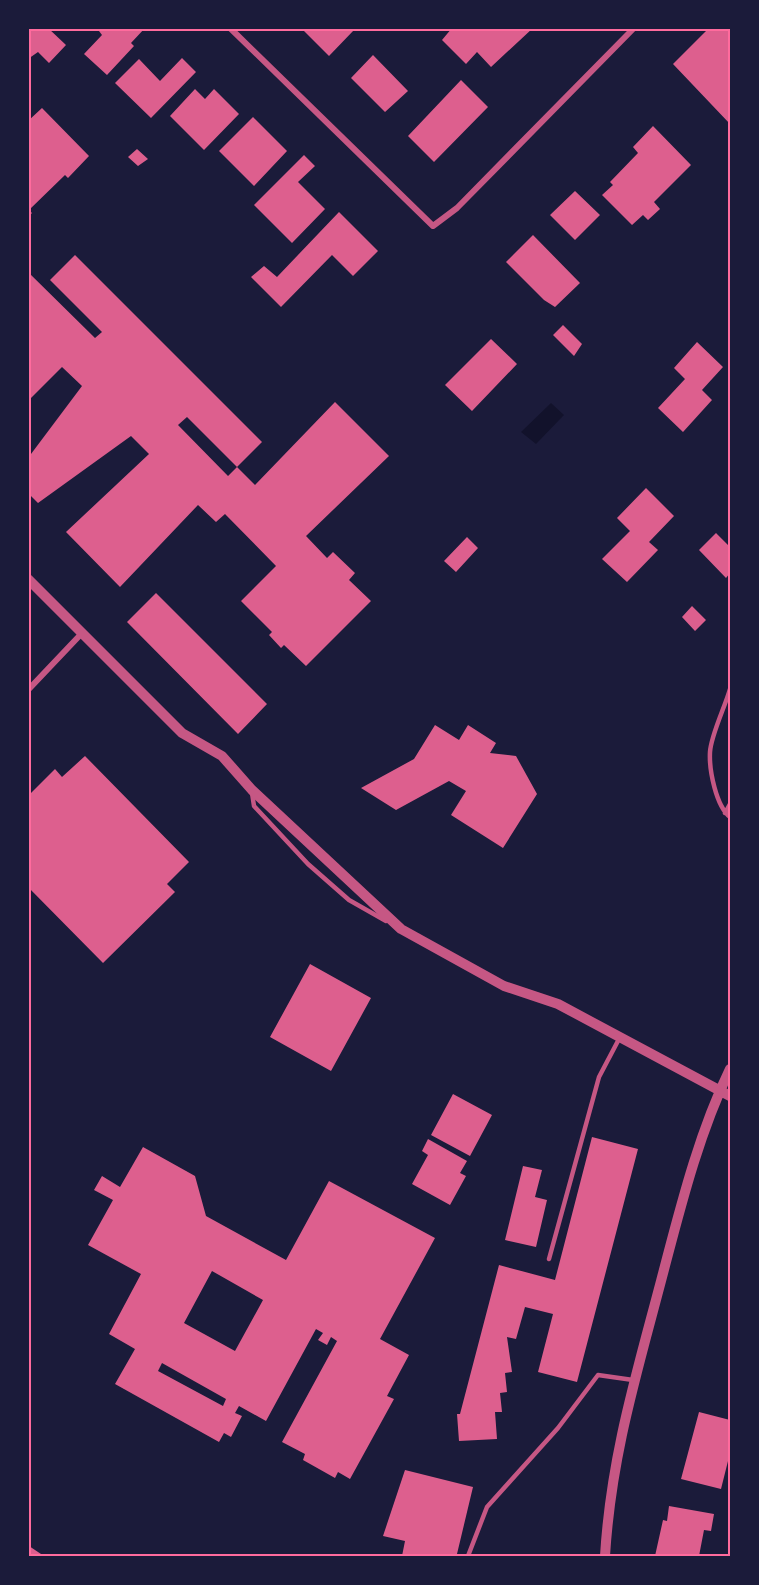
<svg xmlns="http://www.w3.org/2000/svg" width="759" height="1585" font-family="Lato,sans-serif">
<rect width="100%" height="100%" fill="#1b1b3a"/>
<path fill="#12122b" d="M551 403 564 415 536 444 521 432Z"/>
<path fill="#dd5f8e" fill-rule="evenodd" d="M28 28H48L66 45 49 63 38 52 28 59Z
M101 28H145L131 43 134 46 107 75 84 54 102 35 99 31Z
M301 28H352L354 30 329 56Z
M452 28 474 30 533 28 491 67 477 52 466 64 442 40Z
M709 28H730V124L673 64Z
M373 55 408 91 385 112 351 78Z
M182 58 196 72 151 118 115 83 139 59 160 81Z
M461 80 488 107 434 162 408 136Z
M195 89 205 99 214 89 239 114 204 150 170 116Z
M42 108 89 156 68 178 65 175 29 210 32 213 28 217V121Z
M253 117 287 151 254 186 219 151Z
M653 126 691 165 654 202 660 209 648 220 643 215 632 225 602 195 613 185 610 182 638 153 633 147Z
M137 149 148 159 138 166 128 157Z
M304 155 315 166 298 182 325 209 292 243 254 205Z
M575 191 600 215 575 240 550 215Z
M339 212 378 251 353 276 332 255 281 307 251 277 264 266 277 277Z
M533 235 580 283 555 307 544 300 506 262Z
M75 255 262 442 237 467 187 417 178 425 228 476 237 467 255 485 335 402 389 456 306 536 327 558 333 552 355 573 349 580 371 601 306 666 284 645 281 648 269 635 272 632 241 601 276 566 225 514 216 522 198 505 120 587 66 532 149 454 131 436 38 503 28 493V458L82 386 62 367 28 401V272L95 338 102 332 50 280Z
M563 325 582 344 574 356 553 335Z
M491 339 517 364 472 411 445 385Z
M697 342 723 367 702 390 712 400 683 432 658 408 685 379 674 368Z
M646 488 674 516 649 542 658 550 627 582 602 559 630 531 617 518Z
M716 533 730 547V573L726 578 699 550Z
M467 537 478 548 456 572 444 561Z
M156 593 267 704 238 734 127 622Z
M692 606 706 620 695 631 682 617Z
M435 725 459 740 468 725 496 743 490 753 516 756 537 794 503 848 451 815 466 791 449 781 396 810 361 788 414 759Z
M85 756 189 862 167 884 175 892 103 963 28 887V796L55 769 62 777Z
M310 964 371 998 331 1071 270 1037Z
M453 1094 492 1115 470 1156 431 1135Z
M592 1137 638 1149 577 1382 538 1372 553 1314 525 1307 516 1339 507 1337 512 1372 505 1373 507 1392 500 1393 502 1412H495L497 1439 459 1441 457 1414H460L499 1265 555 1280Z
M428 1139 467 1161 460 1173 466 1176 450 1205 412 1184 428 1155 422 1151Z
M143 1147 195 1176 206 1216 286 1260 329 1181 435 1238 380 1339 409 1355 387 1396 394 1399 350 1479 338 1472 335 1478 303 1460 305 1454 282 1442 337 1341 331 1337 327 1345 318 1340 323 1333 316 1329 266 1421 239 1406 235 1413 242 1416 231 1437 224 1433 219 1442 115 1384 135 1349 109 1334 141 1274 88 1245 113 1200 94 1190 102 1176 120 1187ZM212 1271 263 1300 235 1351 184 1323ZM162 1363 226 1399 223 1406 158 1371Z
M523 1166 542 1170 535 1197 547 1200 536 1247 505 1240Z
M699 1412 730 1420V1453L721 1489 681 1479Z
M405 1470 473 1487 457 1554 454 1556H402L405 1541 383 1536Z
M669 1506 714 1514 711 1531 704 1530 699 1556H655L663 1520 667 1521Z
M28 1545 32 1548 44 1556H28Z"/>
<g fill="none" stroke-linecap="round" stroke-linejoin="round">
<path stroke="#c65784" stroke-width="4.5" d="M730 689C725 707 711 735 710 752 709 770 716 806 730 817
M252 793 254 806 308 864 349 900 386 921
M725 813 730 804
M549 1259 599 1077 619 1039
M468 1556 487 1507 558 1428 598 1375 633 1380"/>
<path stroke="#c65784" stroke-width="6" d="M230 28 433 226 457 208 634 28
M28 690 83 632"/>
<path stroke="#c65784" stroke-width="10" d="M28 579 182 733 222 756 252 790 401 929 504 986 558 1004 730 1096
M605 1556C611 1457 636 1376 661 1281 680 1209 698 1135 730 1069"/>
</g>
<rect width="759" height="1585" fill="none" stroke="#1b1b3a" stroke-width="60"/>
<rect x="30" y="30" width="699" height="1525" fill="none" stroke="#ff6b9d" stroke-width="2"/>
</svg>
